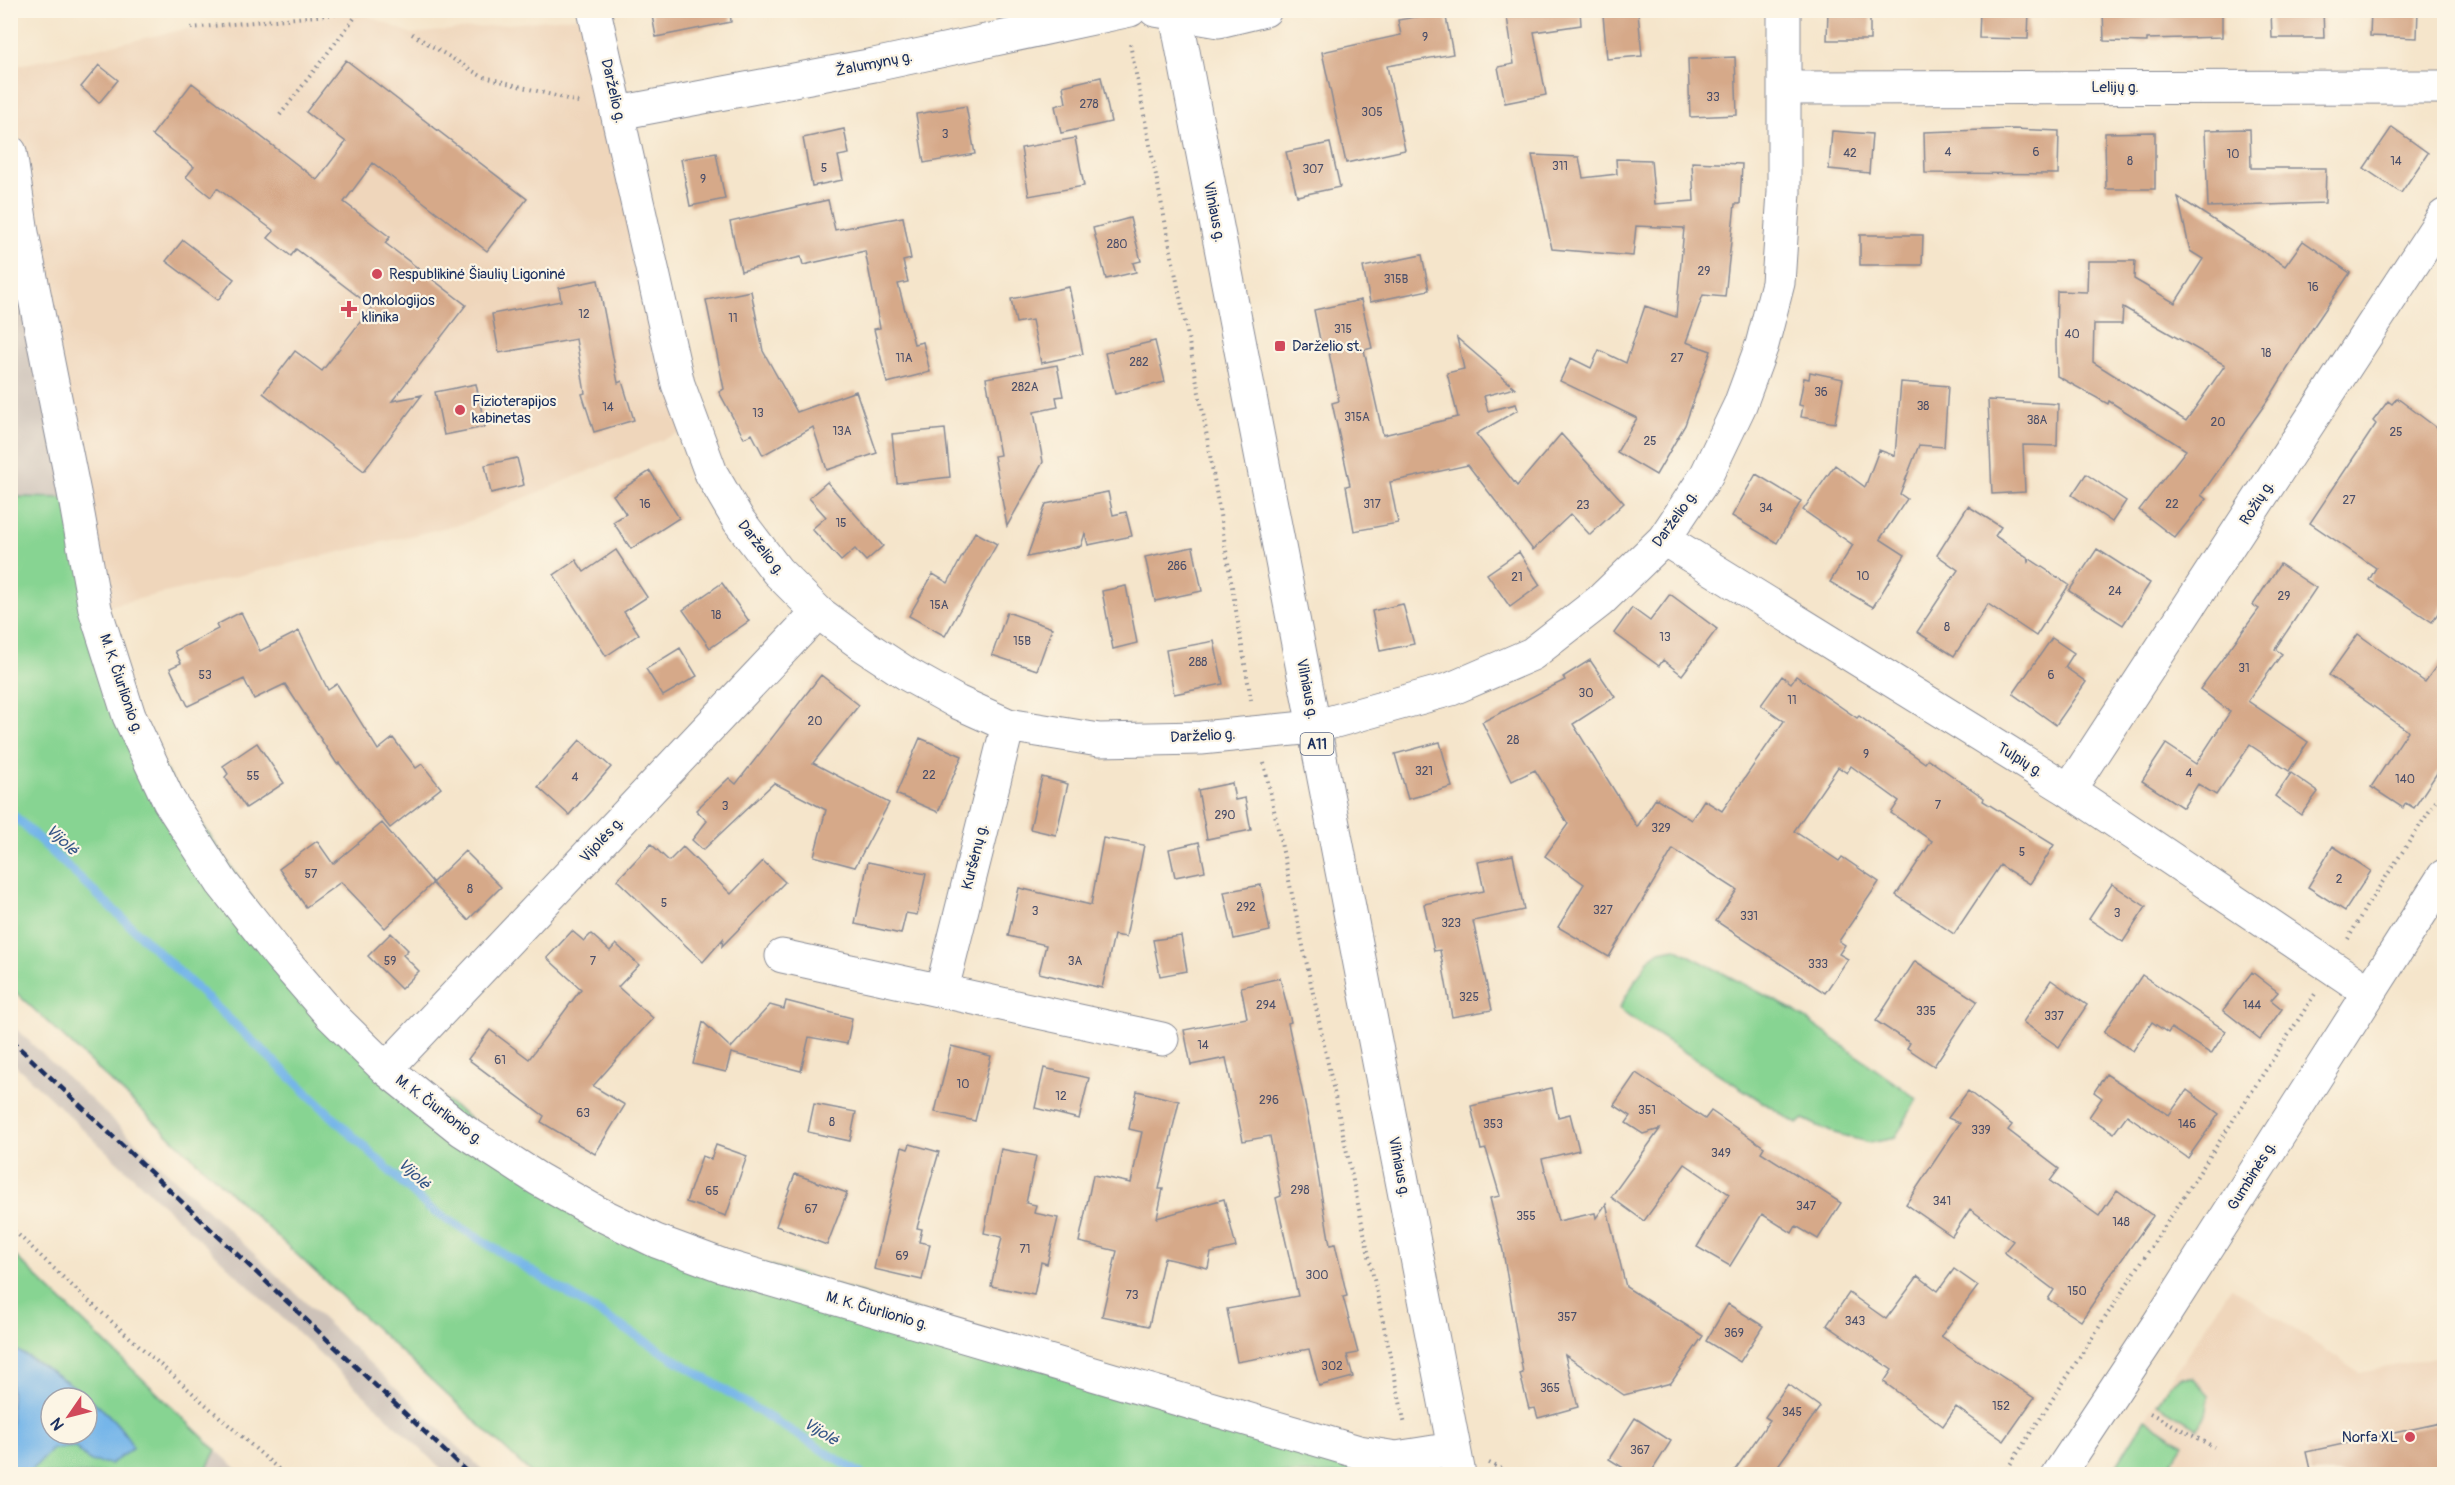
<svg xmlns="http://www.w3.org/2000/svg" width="2455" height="1485" font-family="Pangolin,sans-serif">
<rect width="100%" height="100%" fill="#fcf5e5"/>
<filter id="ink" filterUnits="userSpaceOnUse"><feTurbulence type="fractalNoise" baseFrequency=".0167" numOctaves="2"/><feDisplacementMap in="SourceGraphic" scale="12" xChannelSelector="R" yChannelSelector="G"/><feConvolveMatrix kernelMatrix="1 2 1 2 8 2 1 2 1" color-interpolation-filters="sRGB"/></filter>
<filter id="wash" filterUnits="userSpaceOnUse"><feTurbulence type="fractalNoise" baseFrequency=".008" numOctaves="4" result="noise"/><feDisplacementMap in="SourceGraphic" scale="24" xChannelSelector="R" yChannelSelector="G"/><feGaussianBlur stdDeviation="1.35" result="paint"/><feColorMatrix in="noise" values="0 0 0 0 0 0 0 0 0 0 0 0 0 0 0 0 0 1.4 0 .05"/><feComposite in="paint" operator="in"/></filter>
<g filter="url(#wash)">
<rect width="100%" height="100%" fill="#f5e5cb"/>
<path fill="#efd6bb" d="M359 12 412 34 595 15 693 427 465 523 95 609 11 152 10 67 191 28Z
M2231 1287 2360 1373 2444 1355V1474H2164L2183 1444 2145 1419Z"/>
<path fill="#cdc2b9" d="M10 152 75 498 11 497Z
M11 1024 487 1474H447L11 1061Z
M216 1450 243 1474H204Z"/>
<path fill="#87d492" stroke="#518278" stroke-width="1.5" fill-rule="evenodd" d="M10 497 75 498 129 716 331 1015 596 1212 1396 1458 1399 1474H532L11 988Z
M1675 948 1793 1010 1917 1099 1895 1138 1870 1143 1831 1132 1803 1119 1797 1124 1628 1016 1619 1008 1648 960 1660 951Z
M10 1251 216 1450 204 1474H11ZM51 1398H87V1434H51Z
M2181 1377H2193L2209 1396 2207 1411 2197 1428 2157 1404 2170 1384Z
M2145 1419 2183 1444 2164 1474H2111Z"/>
<path fill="#74b5e9" stroke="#4872a4" stroke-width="1.5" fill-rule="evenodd" d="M11 1347C48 1368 117 1409 133 1448L111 1464 89 1461 75 1447 52 1449 28 1474H11ZM51 1398H87V1434H51Z"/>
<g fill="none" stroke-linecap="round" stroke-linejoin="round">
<path stroke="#74b5e9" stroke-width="9" d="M10 812 429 1208 861 1474"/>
</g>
<g id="blocks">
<path fill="#d6a989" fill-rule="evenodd" d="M651 10H730L731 22 656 37Z
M1506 10H1580L1581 25 1534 32 1546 95 1505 103 1498 67 1514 64Z
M1828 10H1870V40H1827Z
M1980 10H2029L2028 39 1979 38Z
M2103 10H2222V37L2147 39V42L2104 41Z
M2271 10H2323L2324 38H2272Z
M2371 10H2418L2417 38 2370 36Z
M1445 12 1453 54 1387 66 1405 150 1346 163 1322 52 1401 35 1398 20Z
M1638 12 1642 56 1607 59 1603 15Z
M1735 57 1737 115 1690 117 1688 59Z
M346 60 527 199 487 251 373 163 344 202 390 237 385 243 466 305 392 401 422 395 364 471 263 393 295 351 322 371 372 307 296 249 291 256 268 238 274 231 217 188 211 197 186 177 194 167 152 135 192 83 317 180 346 142 306 112Z
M99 65 118 80 99 103 81 87Z
M1101 77 1111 122 1061 133 1055 106 1066 103 1063 86Z
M966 106 975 154 924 163 916 114Z
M2392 127 2428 153 2401 193 2364 168Z
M844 129 849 154 838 156 843 180 812 186 803 138Z
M2014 129 2059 131 2058 174 1925 173 1924 132Z
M2250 129 2251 168H2326L2325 203 2208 207 2205 130Z
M1832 131 1872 134 1869 173 1829 169Z
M2155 132V189H2106L2105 133Z
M1075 138 1084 186 1029 196 1021 148Z
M1330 143 1340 187 1297 196 1286 152Z
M716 153 725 199 690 206 681 159Z
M1532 155 1579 157 1583 178 1617 174 1616 159 1651 160 1655 204 1694 201 1692 162 1742 164 1740 204H1735L1725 297 1703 295 1686 342 1711 351 1685 425 1656 475 1617 452 1637 418 1560 381 1571 358 1591 368 1599 350 1626 363 1645 306 1676 317 1684 228 1636 226 1633 256 1552 249Z
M2178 197 2285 266 2303 241 2350 273 2310 332 2270 397 2201 495 2206 499 2175 538 2139 510 2186 450 2109 401 2108 404 2057 376 2056 345 2057 291 2087 292 2088 261H2135L2134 279 2175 303 2203 259 2190 251ZM2123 307 2225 365 2186 421 2093 362 2094 324H2122Z
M828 200 835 230 903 217 911 259 903 261 908 282 898 284 914 344 923 342 930 372 887 383 874 329 880 328 865 251 803 265 801 257 741 271 730 222Z
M1130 218 1141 261 1133 263 1136 272 1106 279 1093 228Z
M1860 235H1923L1922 265H1860Z
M183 240 234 279 218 300 166 261Z
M1422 255 1429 290 1370 302 1363 267Z
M598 280 618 383 622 381 634 420 594 432 582 394 585 393 576 339 499 353 492 314 561 301 559 288Z
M1069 287 1083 354 1041 363 1032 320 1016 323 1011 299Z
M751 291 763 351 797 412 856 391 877 453 827 470 813 427 763 455 752 434 744 438 719 392 724 389 706 300Z
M1361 300 1372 348 1364 350 1383 435 1458 417 1447 373 1464 369 1457 338 1515 388 1484 396 1488 411 1516 404 1518 410 1476 434 1517 486 1561 434 1624 503 1590 535 1571 514 1533 550 1468 465 1390 482 1398 523 1354 531 1346 486 1350 485 1332 403 1339 401 1328 348 1322 350 1314 310Z
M1155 341 1165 382 1115 394 1105 353Z
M1057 365 1063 396 1056 397 1058 407 1034 412 1043 462 1007 526 994 456 1000 455 986 378Z
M1810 372 1843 379 1835 423 1801 417 1803 406 1799 405 1804 378 1809 379Z
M1901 382 1948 386 1944 447 1919 445 1900 494 1907 499 1880 539 1905 555 1873 607 1830 582 1853 545 1803 510 1835 465 1865 487 1879 450 1895 456Z
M476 384 485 427 444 435 435 392Z
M2397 398 2445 434V603L2432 622 2369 580 2376 568 2310 523 2376 424 2373 421 2388 401 2392 404Z
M1988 400 2058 404 2057 446 2023 445 2025 492 1992 494Z
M945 429 950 477 897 483 892 434Z
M517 458 524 485 491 493 485 465Z
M650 471 679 518 631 549 613 522 626 514 613 495Z
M1756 474 1801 501 1777 543 1732 516Z
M2086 474 2126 501 2112 522 2072 495Z
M827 482 883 546 866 561 855 549 841 561 812 529 826 517 809 498Z
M1108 492 1113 515 1126 512 1132 536 1088 545 1085 533 1081 546 1027 557 1046 504Z
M1968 506 2001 527 1995 536 2027 557 2028 562 2030 559 2069 585 2036 636 1988 604 1954 656 1917 632 1958 570 1937 555Z
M975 532 997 544 945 636 909 616 933 574 948 583Z
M1193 547 1202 591 1155 601 1145 557Z
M2097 549 2150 583 2123 625 2069 591Z
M616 550 647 597 624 612 639 634 606 656 554 575 576 560 584 572Z
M1519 552 1540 585 1510 607 1487 574Z
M2280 564 2316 588 2275 649 2282 654 2248 701 2308 742 2289 771 2250 745 2216 795 2198 784 2183 808 2142 781 2166 744 2196 764 2230 712 2200 689 2259 609 2253 605Z
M722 583 749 621 710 648 683 610Z
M1126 586 1137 643 1113 649 1102 591Z
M1670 594 1717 629 1682 675 1663 660 1659 666 1614 633 1632 608 1650 621Z
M1403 604 1414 644 1380 651 1372 611Z
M241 612 260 651 299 631 328 690 337 684 378 750 393 738 416 768 422 764 441 788 390 828 339 763 337 764 285 684 254 699 244 679 188 706 170 668 181 663 175 651 218 629 216 625Z
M1007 612 1052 628 1037 670 992 655Z
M2358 634 2425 682 2445 654V761L2414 808 2406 803 2403 808 2371 787 2408 731 2329 675Z
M2052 638 2074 653 2065 667 2086 682 2056 725 2013 694Z
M1214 641 1223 684 1174 694 1166 650Z
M680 648 697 676 663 696 646 669Z
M1590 660 1615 697 1573 724 1637 827 1656 798 1691 820 1704 800 1722 811 1784 721 1761 705 1782 676 1791 683 1796 676 1857 718 1859 716 1925 763 1928 759 1984 798 1983 801 2054 845 2030 884 2000 865 1954 934 1896 895 1932 841 1891 813 1899 801 1851 766 1847 773 1838 767 1794 831 1839 861 1842 857 1879 882 1839 941 1845 945 1839 954 1848 959 1825 993 1716 921 1737 890 1673 849 1609 957 1558 927 1584 884 1545 856 1568 824 1535 770 1512 781 1482 722 1565 680 1563 677Z
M821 675 859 705 813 763 889 803 855 867 814 856 826 810 774 783 703 850 692 840 707 821 696 810 729 778 736 784Z
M920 738 962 756 938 812 896 794Z
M580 740 611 767 569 815 538 787Z
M1440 742 1452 787 1408 799 1395 754Z
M257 743 284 783 246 808 225 777 228 774 223 766Z
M2291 773 2318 792 2301 815 2275 796Z
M1042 777 1068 784 1056 835 1030 829Z
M1232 783 1235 800 1245 798 1251 830 1207 839 1198 790Z
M382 823 433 883 385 928 341 882 306 907 279 869 317 841 333 864Z
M1103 838 1144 845 1126 937 1114 935 1102 988 1039 973 1046 945 1008 936 1019 888 1091 905Z
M1199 842 1205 871 1175 877 1169 849Z
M651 844 669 861 683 847 731 894 763 861 785 882 722 946 723 939 703 962 617 880Z
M2333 846 2371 871 2345 911 2308 887Z
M465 851 501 887 468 920 432 883Z
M1513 855 1524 910 1473 921 1492 1010 1452 1017 1440 950 1434 951 1424 904 1484 891 1478 862Z
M868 862 926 874 917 915 906 913 901 934 855 924Z
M2112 884 2146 907 2123 942 2089 919Z
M1261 885 1270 931 1234 939 1224 892Z
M572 931 584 941 591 934 610 951 616 944 639 965 618 987 653 1018 593 1086 625 1105 595 1154 541 1122 544 1116 468 1059 490 1030 529 1059 581 989 547 958Z
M391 933 408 950 403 955 419 971 401 989 368 956Z
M1181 936 1187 971 1160 976 1153 940Z
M1915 961 1977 1001 1934 1066 1907 1048 1910 1043 1876 1021Z
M2252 972 2278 992 2271 1000 2282 1009 2260 1039 2223 1010Z
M2142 975 2226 1031 2211 1054 2171 1028 2168 1033 2152 1022 2133 1051 2104 1032Z
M1280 978 1291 1022 1288 1023 1310 1128 1330 1245 1335 1244 1347 1296 1343 1297 1358 1353 1347 1355 1353 1377 1319 1386 1309 1349 1237 1362 1227 1309 1298 1296 1276 1198 1281 1196 1270 1136 1243 1141 1226 1058 1191 1065 1184 1030 1247 1018 1241 987Z
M2051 980 2087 1005 2059 1047 2023 1022Z
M786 1001 852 1018 847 1044 809 1037 801 1071 731 1053 726 1072 693 1064 703 1022 731 1048 770 1005 784 1009Z
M951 1046 991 1056 975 1121 935 1112Z
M1044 1068 1089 1078 1079 1119 1035 1108Z
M1636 1073 1705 1119 1711 1111 1764 1147 1761 1152 1841 1203 1818 1239 1796 1226 1792 1233 1762 1214 1730 1266 1697 1247 1729 1194 1685 1164 1644 1221 1611 1197 1660 1129 1643 1134 1626 1123 1631 1116 1614 1105Z
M2106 1074 2169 1115 2187 1090 2219 1114 2188 1158 2127 1115 2114 1133 2089 1117 2102 1098 2094 1092Z
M1552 1088 1558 1117 1570 1114 1579 1150 1542 1159 1558 1221 1595 1213 1596 1218 1606 1204 1626 1287 1703 1336 1671 1383 1624 1395 1565 1355 1578 1407 1538 1418 1535 1408 1529 1409 1520 1374 1523 1373 1503 1251 1490 1198 1500 1196 1486 1149 1481 1150 1471 1106Z
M1137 1091 1179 1101 1159 1189H1163L1157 1218 1224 1199 1236 1247 1211 1253 1208 1268 1164 1258 1149 1326 1102 1316 1117 1251 1079 1242 1093 1175 1131 1183 1142 1132 1129 1129Z
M1968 1091 2012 1125 2008 1130 2059 1169 2050 1181 2099 1216 2117 1190 2153 1216 2105 1283 2106 1284 2081 1321 2048 1299 2054 1290 2004 1252 2013 1241 1970 1209 1952 1236 1906 1204 1960 1123 1948 1118Z
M814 1104 856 1112 850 1141 808 1132Z
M910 1144 939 1152 917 1228 922 1229 919 1242 930 1244 922 1280 874 1269 902 1147 908 1149Z
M716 1145 747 1156 726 1216 686 1202 702 1156 711 1159Z
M1001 1149 1036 1156 1026 1203 1036 1205 1034 1213 1058 1218 1047 1264 1041 1262 1034 1295 991 1286 1002 1237 984 1233Z
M795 1174 847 1193 827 1245 776 1226Z
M1954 1269 1978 1286 1941 1336 2034 1398 2004 1441 1956 1407 1943 1426 1884 1382 1892 1370 1827 1325 1849 1293 1886 1319 1918 1276 1938 1291Z
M1728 1304 1763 1326 1740 1362 1706 1341Z
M1788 1384 1820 1407 1772 1474H1732L1770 1420 1765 1417Z
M1635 1418 1671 1441 1650 1474H1633L1609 1459Z
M2445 1422V1474H2311L2306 1452Z"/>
</g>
</g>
<g filter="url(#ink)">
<use href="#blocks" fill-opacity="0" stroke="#888a94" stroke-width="1.5"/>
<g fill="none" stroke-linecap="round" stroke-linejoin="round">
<defs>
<path id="minor" d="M594 10 678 384 711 473 739 521 777 571 818 612 860 643 907 674 957 702 1008 725 1099 740 1201 738 1314 727 1451 689 1532 654 1600 601 1664 539 1706 476 1740 405 1762 345 1778 283 1784 192V10
M1155 10 1219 21 1265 10
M1785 88 2444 87
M618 113 874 65 1130 10
M10 152 22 233 75 498 95 609 129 716 169 801 222 883 279 955 331 1015 386 1069 462 1130 538 1179 596 1212 656 1241 721 1265 1359 1452 1396 1458 1453 1449
M1664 539 2069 790 2369 992
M2069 790 2444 216
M782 956 1162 1039
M942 989 1008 725
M386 1069 818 612"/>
<path id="major" d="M2059 1474 2159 1323 2444 876"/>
<path id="highway" d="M1175 10 1459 1474"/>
</defs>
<use href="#minor" stroke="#888a94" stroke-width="35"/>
<use href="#major" stroke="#888a94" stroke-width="35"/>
<use href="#highway" stroke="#888a94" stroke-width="35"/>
<path stroke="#888a94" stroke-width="4" stroke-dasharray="1.5 4.5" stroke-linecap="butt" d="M191 28 359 12
M412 34 481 76 582 103
M1130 44 1203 413 1251 700
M280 115 359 12
M1264 763 1405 1425
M2348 939 2366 907 2444 789
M10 1227 83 1296 284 1474
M2150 1413 2214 1447
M1489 1463 1513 1474
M2004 1474 2315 994"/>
<use href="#minor" stroke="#fff" stroke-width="33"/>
<use href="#major" stroke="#fff" stroke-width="33"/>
<use href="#highway" stroke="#fff" stroke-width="33"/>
<path stroke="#1b2f5e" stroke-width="4.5" stroke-dasharray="9 4.5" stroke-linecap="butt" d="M10 1039 469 1474"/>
</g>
</g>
<g fill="#d1495b" stroke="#fcf5e5" stroke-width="2">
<circle cx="377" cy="274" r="6"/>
<path d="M346 300h6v6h6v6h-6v6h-6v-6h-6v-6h6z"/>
<rect x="1274" y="340" width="12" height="12" rx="3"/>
<circle cx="460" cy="410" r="6"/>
<circle cx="2410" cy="1437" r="6"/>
</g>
<g text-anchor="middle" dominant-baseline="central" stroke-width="4.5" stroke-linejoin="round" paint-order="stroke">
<g font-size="12" fill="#4a4e69">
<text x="1425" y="37">9</text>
<text x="1713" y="97">33</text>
<text x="1089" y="104">278</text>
<text x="1372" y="112">305</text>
<text x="945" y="134">3</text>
<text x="1948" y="152">4</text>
<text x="2036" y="152">6</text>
<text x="1850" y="153">42</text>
<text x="2233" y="154">10</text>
<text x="2130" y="161">8</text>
<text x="2396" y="161">14</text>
<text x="1560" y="166">311</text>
<text x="824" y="168">5</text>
<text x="1313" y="169">307</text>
<text x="703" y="179">9</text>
<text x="1117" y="244">280</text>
<text x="1704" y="271">29</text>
<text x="1396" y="279">315B</text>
<text x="2313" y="287">16</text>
<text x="584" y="314">12</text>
<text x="733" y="318">11</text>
<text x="1343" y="329">315</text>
<text x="2072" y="334">40</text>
<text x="2266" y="353">18</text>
<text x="904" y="358">11A</text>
<text x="1677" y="358">27</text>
<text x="1139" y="362">282</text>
<text x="1025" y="387">282A</text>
<text x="1821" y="392">36</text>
<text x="1923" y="406">38</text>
<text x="608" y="407">14</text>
<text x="758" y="413">13</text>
<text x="1357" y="417">315A</text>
<text x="2037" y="420">38A</text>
<text x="2218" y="422">20</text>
<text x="842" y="431">13A</text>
<text x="2396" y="432">25</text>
<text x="1650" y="441">25</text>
<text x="2349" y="500">27</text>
<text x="645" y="504">16</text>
<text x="1372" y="504">317</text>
<text x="2172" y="504">22</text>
<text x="1583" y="505">23</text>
<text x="1766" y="508">34</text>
<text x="841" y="523">15</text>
<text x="1177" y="566">286</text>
<text x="1863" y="576">10</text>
<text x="1517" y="577">21</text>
<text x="2115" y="591">24</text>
<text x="2284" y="596">29</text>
<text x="939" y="605">15A</text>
<text x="716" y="615">18</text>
<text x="1947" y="627">8</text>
<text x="1665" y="637">13</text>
<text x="1022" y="641">15B</text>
<text x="1198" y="662">288</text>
<text x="2244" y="668">31</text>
<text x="205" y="675">53</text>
<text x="2051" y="675">6</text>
<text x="1586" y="693">30</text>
<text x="1792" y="700">11</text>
<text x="815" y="721">20</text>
<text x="1513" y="740">28</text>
<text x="1866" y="754">9</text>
<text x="1424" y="771">321</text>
<text x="2189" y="773">4</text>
<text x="929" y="775">22</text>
<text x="253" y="776">55</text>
<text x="575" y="777">4</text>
<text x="2405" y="779">140</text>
<text x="1938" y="805">7</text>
<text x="725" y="806">3</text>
<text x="1225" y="815">290</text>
<text x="1661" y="828">329</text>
<text x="2022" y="852">5</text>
<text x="311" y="874">57</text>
<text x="2339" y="879">2</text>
<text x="470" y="889">8</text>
<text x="664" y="903">5</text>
<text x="1246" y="907">292</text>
<text x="1603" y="910">327</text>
<text x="1035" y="911">3</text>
<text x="2117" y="913">3</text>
<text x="1749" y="916">331</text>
<text x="1451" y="923">323</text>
<text x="390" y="961">59</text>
<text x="593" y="961">7</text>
<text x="1075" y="961">3A</text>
<text x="1818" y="964">333</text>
<text x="1469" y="997">325</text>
<text x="1266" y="1005">294</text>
<text x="2252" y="1005">144</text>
<text x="1926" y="1011">335</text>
<text x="2054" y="1016">337</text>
<text x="1203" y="1045">14</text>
<text x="500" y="1060">61</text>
<text x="963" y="1084">10</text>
<text x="1061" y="1096">12</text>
<text x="1269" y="1100">296</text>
<text x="1647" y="1110">351</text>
<text x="583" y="1113">63</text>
<text x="832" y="1122">8</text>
<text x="1493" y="1124">353</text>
<text x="2187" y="1124">146</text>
<text x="1981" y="1130">339</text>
<text x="1721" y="1153">349</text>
<text x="1300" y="1190">298</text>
<text x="712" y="1191">65</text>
<text x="1942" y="1201">341</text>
<text x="1806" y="1206">347</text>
<text x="811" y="1209">67</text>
<text x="1526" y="1216">355</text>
<text x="2121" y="1222">148</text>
<text x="1025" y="1249">71</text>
<text x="902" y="1256">69</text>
<text x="1317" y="1275">300</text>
<text x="2077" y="1291">150</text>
<text x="1132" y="1295">73</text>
<text x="1567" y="1317">357</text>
<text x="1855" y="1321">343</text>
<text x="1734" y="1333">369</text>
<text x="1332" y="1366">302</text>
<text x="1550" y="1388">365</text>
<text x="2001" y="1406">152</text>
<text x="1792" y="1412">345</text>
<text x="1640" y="1450">367</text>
</g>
<rect fill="#fcf5e5" stroke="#5e6a86" stroke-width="1.5" x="1300.5" y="733" width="33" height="22" rx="4.5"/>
<g font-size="14" font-weight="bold" fill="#1b2f5e">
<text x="1317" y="744">A11</text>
</g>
<g font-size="15" fill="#1b2f5e" stroke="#fcf5e5">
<text transform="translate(874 64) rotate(-11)">Žalumynų g.</text>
<text x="2115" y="87">Lelijų g.</text>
<text transform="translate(613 91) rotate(77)">Darželio g.</text>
<text transform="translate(1214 212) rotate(79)">Vilniaus g.</text>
<text transform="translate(2257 503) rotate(-57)">Rožių g.</text>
<text transform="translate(1675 519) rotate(-54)">Darželio g.</text>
<text transform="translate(761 548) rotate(52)">Darželio g.</text>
<text transform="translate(121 684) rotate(71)">M. K. Čiurlionio g.</text>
<text transform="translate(1307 689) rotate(79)">Vilniaus g.</text>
<text transform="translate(1203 736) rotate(-3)">Darželio g.</text>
<text transform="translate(2020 760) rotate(32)">Tulpių g.</text>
<text transform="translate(602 840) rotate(-47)">Vijolės g.</text>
<text transform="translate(975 857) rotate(-76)">Kuršėnų g.</text>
<text transform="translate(439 1110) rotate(37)">M. K. Čiurlionio g.</text>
<text transform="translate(1399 1167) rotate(79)">Vilniaus g.</text>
<text transform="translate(2252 1176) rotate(-58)">Gumbinės g.</text>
<text transform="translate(877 1311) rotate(16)">M. K. Čiurlionio g.</text>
</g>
<g font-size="15" fill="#1b2f5e" stroke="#fcf5e5" text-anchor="start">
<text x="389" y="274">Respublikinė Šiaulių Ligoninė</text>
<text x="362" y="300">Onkologijos<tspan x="362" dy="17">klinika</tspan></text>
<text x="1292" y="346">Darželio st.</text>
<text x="472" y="401">Fizioterapijos<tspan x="472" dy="17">kabinetas</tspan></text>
<text x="2398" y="1437" text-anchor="end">Norfa XL</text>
</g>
<g font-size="16" font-style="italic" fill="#365788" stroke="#fcf5e5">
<text transform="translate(62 840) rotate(43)">Vijolė</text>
<text transform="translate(414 1174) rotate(43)">Vijolė</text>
<text transform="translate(821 1432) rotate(32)">Vijolė</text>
</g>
</g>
<rect width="2455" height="1485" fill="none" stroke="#fcf5e5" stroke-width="36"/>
<g transform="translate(69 1416) rotate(235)"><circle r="28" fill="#fcf5e5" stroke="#a2a6af" stroke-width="1.5"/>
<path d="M0-4.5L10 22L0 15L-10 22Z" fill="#d1495b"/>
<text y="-9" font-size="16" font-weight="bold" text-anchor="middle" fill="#1b2f5e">N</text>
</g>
</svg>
